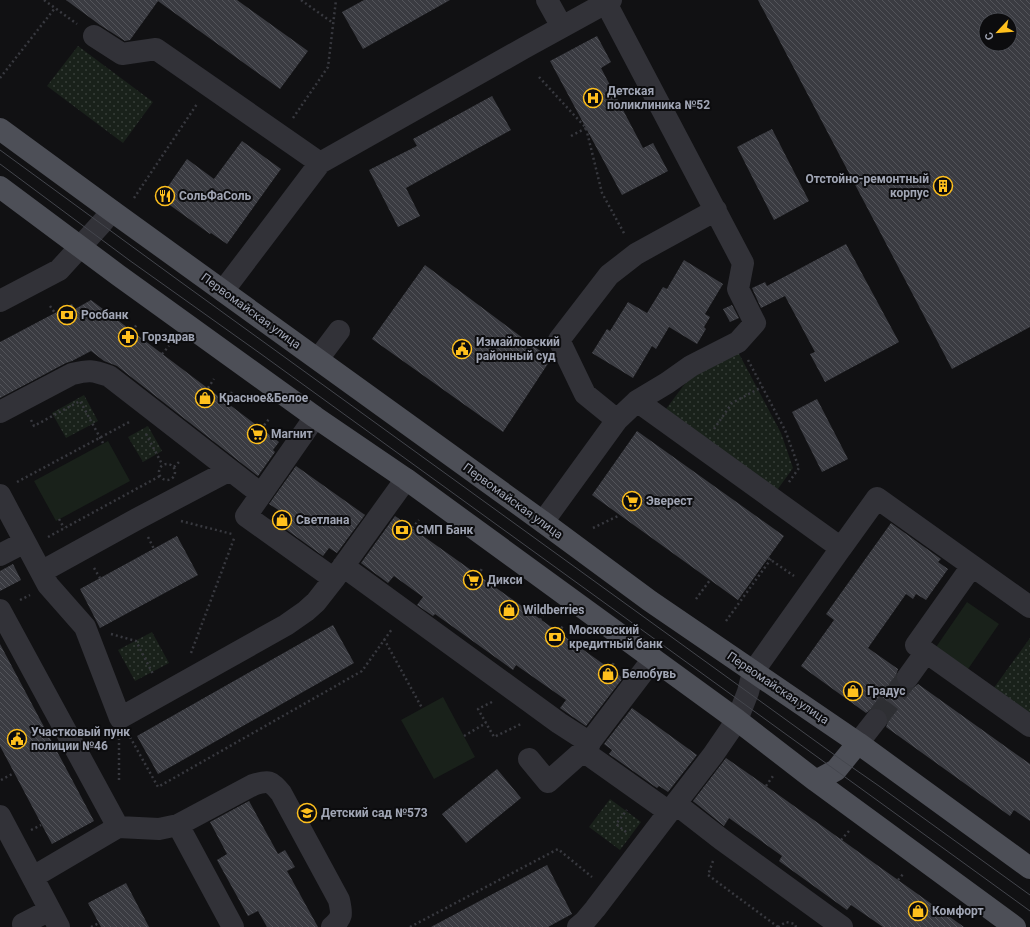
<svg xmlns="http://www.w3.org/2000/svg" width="1030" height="927" font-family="Roboto,sans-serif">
<defs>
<pattern id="park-dots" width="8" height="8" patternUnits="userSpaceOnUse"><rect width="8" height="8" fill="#19211a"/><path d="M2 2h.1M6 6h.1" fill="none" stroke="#373e39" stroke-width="1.8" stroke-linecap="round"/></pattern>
<pattern id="building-back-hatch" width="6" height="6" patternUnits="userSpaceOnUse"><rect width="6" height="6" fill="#3a3b41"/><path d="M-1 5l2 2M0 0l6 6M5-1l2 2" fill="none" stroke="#53545a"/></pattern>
</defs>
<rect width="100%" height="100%" fill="#111113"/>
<path fill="url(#park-dots)" d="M78 46 153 102 123 143 47 86Z
M737 350 781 433 793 468 775 493 663 413 693 373Z
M84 395 98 421 66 438 52 413Z
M148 426 162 451 143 462 128 437Z
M152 632 169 663 135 681 118 650Z
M1030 638V720L991 692Z
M610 799 641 822 620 850 589 827Z"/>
<path fill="#19211a" d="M108 441 130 481 56 521 34 481Z
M967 602 999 624 966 672 934 650Z
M443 697 475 757 434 779 401 720Z"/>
<path fill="url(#building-back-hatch)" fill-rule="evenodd" d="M66 0H237L308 51 280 89 158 1 130 40 125 41 100 25Z
M364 0H450L363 49 342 12Z
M758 0H1030V327L952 369ZM986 20H1010V44H986Z
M597 36 611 62 601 68 643 148 653 143 668 171 622 195 550 61Z
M492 96 511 130 406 188 420 216 398 227 369 170 417 146 413 139Z
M772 129 809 201 774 220 737 147Z
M242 141 281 169 227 244 211 233 210 234 160 198 187 159 214 179Z
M846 244 899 342 825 382 810 354 815 352 785 296 761 308 752 288 765 282 767 286Z
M684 260 723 284 705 314 710 317 704 327 706 329 697 344 669 327 656 349 652 346 633 378 592 353 607 329 610 331 628 302 647 313 663 287 667 289Z
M425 265 551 359 503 432 372 339Z
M91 300 279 442 273 450 275 452 258 476 117 366 104 361 91 351 72 361 66 363 0 398V342L72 304 75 309Z
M732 305 739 318 730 322 723 309Z
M817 399 848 459 822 472 792 412Z
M637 431 784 536 738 600 592 495Z
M296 466 365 515 337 553 329 548 323 556 273 520 280 511 269 504Z
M395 516 623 678 586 726 560 708 566 700 516 665 513 670 435 614 433 616 417 605 423 597 394 576 388 583 361 563Z
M891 523 941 559 938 562 948 569 926 600 916 594 913 599 906 594 868 648 898 669 896 676V682L900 687 907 689 913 688 918 684 1030 764V821L1014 810 1010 816 886 727 888 721V716L883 710 877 708H872L866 713 801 666 834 620 826 614Z
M177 536 198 575 100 628 80 589Z
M13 564 21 580 0 591V571Z
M333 625 354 663 158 774 137 736Z
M0 644 94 821 52 844 0 746Z
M632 708 697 755 668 792 659 786 657 788 609 754 612 750 604 744Z
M726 758 766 786 964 927H883L851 905 847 910 779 861 782 856 729 818 724 826 693 801Z
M497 769 521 798 466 843 442 814Z
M249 801 278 854 285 850 295 867 287 871 318 927H267L258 911 248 916 217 860 227 854 210 822Z
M547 865 572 914 548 927H431Z
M126 883 149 927H101L88 903Z"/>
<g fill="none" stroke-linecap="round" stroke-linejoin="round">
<path stroke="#2e2f33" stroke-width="22" stroke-dasharray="22 11" stroke-linecap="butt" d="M876 720 908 677"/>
<path stroke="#38393f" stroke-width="2.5" stroke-dasharray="2 3" stroke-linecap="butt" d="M44 0 77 24
M301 0 333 23
M539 77 586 128 602 193 625 235
M0 78 55 8
M293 118 328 67 336 0
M571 136 586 128
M134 198 197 104
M50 306 55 313
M132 331 138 323
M162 354 169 346
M748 360 785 430 799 468 789 482
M208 388 214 379
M225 401 232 392
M31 420 34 426 80 401 103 443
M261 429 269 419
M714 429 732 403 762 387
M146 434 162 464
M159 472a8 8 0 1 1 16 0a8 8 0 1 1-16 0Z
M174 467 181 460
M17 482 131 421
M59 519 64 528
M181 521 232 534
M412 528 419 520
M593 528 620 515
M48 537 160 476
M148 537 154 549
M768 558 794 576
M94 568 100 578
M478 575 483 567
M696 599 710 580
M20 600 30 595
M540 620 545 612
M726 621 771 559
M558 632 564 625
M111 634 136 641 153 674
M384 639 422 708
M191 653 235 536
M610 669 615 661
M492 702 478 709 494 737 521 724
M92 734 101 728
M464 736 486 723
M130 737 158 787 362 671 392 629
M1 780 14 773
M119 780V739
M766 786 773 776
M31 830 41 825
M626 832 616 824 627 810
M841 840 849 831
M713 861 708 875 778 927
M898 880 904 873
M91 927 99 923
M410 927 558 849 592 877
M778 927 786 922 795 924 796 927"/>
<path stroke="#323238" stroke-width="22" d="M547 0 562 27
M606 3 743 263 738 289 755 323 738 342 691 366 667 383 637 401
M94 36 122 54 156 49 320 163
M223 291 320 163 524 48 611 0
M0 301 59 270 101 224 112 211
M318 359 339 331
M0 412 72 374C89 370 92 370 109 376L261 494
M315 417 246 516 334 579 406 479
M617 420 585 394 559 340 609 275 636 254 716 210
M0 495 48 585 85 627 120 718 286 625 306 611 316 602 334 579
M543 522 617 420 637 401 841 548 753 672 748 692 737 720 713 755 669 812 583 751 653 659
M841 548 877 498 1030 607
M0 555 25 542
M343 566 559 723 590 743
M972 566 916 645 1030 726
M41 572 137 519 230 470
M0 610 118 827
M908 677 926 652
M858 743 876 720
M529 759 548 782 583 751
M676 804 721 839 842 927
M0 816 59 927
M178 825 233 927
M33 877 118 827 159 829 178 825 253 785C269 780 271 781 281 793L339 900C342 914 343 917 332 927
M25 927 23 924 50 910
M578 927 584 922 595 909 669 812"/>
<path stroke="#4d4f57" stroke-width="22" d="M0 129 112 211 543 522 650 601 858 743 1030 868
M0 187 118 275 315 417 406 479 737 720 816 781 1015 927
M816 781 836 770 858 743"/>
<path stroke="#44464d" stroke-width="1" d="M0 150 178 280 843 761 879 786 1030 895
M0 164 129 260 261 354 1030 911"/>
</g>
<defs>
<symbol id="hospital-ring" viewBox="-11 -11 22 22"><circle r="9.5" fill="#0c0c0e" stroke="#ffc01d" stroke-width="1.5"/><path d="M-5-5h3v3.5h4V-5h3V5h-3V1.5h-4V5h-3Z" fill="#ffc01d"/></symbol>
<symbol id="building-ring" viewBox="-11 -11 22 22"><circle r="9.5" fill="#0c0c0e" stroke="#ffc01d" stroke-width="1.5"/><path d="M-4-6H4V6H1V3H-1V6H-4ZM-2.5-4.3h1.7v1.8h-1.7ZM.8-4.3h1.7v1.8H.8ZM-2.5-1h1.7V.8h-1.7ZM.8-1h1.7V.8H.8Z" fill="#ffc01d"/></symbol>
<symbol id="restaurant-ring" viewBox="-11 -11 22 22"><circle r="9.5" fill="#0c0c0e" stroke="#ffc01d" stroke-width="1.5"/><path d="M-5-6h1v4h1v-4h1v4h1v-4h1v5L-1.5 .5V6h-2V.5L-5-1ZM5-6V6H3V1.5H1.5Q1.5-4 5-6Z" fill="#ffc01d"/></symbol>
<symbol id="bank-ring" viewBox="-11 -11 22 22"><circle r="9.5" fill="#0c0c0e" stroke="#ffc01d" stroke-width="1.5"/><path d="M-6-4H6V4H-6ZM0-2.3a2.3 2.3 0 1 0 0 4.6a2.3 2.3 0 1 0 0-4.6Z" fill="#ffc01d"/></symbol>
<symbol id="pharmacy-ring" viewBox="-11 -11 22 22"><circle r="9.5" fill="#0c0c0e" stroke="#ffc01d" stroke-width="1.5"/><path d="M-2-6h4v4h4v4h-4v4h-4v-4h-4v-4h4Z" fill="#ffc01d"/></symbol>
<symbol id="civic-ring" viewBox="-11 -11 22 22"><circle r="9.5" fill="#0c0c0e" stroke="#ffc01d" stroke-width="1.5"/><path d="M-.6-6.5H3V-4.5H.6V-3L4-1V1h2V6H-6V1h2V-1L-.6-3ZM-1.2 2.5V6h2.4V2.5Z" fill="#ffc01d"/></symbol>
<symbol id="shop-ring" viewBox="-11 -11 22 22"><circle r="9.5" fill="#0c0c0e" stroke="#ffc01d" stroke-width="1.5"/><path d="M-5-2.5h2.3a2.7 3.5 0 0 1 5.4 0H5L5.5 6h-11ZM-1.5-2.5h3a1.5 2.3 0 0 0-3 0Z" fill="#ffc01d"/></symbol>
<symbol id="supermarket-ring" viewBox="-11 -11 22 22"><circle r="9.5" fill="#0c0c0e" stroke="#ffc01d" stroke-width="1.5"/><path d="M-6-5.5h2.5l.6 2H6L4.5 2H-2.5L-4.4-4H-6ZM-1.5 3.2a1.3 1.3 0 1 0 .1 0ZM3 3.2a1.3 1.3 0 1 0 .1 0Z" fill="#ffc01d"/></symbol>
<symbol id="school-ring" viewBox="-11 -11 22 22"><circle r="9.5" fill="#0c0c0e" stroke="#ffc01d" stroke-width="1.5"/><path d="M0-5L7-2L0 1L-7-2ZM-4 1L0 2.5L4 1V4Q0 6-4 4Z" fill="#ffc01d"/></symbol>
</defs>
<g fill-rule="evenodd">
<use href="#hospital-ring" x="582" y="87" width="22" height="22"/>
<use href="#building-ring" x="932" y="175" width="22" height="22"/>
<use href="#restaurant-ring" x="154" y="185" width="22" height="22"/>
<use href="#bank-ring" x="56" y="304" width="22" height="22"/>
<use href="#pharmacy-ring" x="117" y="326" width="22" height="22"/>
<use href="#civic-ring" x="451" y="338" width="22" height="22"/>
<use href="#shop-ring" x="194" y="387" width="22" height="22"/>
<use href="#supermarket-ring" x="246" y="423" width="22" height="22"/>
<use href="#supermarket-ring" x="621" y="490" width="22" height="22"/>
<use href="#shop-ring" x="271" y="509" width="22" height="22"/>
<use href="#bank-ring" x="391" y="519" width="22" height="22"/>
<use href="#supermarket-ring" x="462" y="569" width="22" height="22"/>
<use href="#shop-ring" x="498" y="599" width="22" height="22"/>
<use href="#bank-ring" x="544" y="626" width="22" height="22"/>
<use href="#shop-ring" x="597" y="663" width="22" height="22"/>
<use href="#shop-ring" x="842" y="680" width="22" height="22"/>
<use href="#civic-ring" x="6" y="728" width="22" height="22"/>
<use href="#school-ring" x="296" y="802" width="22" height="22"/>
<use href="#shop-ring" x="907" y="900" width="22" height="22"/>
</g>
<g text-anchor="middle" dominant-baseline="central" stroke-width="4" stroke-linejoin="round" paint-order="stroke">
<g font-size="12" font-weight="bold" fill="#a1a6b5" stroke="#0c0c0e" text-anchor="start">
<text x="607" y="91">Детская<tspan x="607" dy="14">поликлиника №52</tspan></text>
<text x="929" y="179" text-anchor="end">Отстойно-ремонтный<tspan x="929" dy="14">корпус</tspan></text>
<text x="179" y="196">СольФаСоль</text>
<text x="81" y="315">Росбанк</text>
<text x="142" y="337">Горздрав</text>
<text x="476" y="342">Измайловский<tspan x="476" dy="14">районный суд</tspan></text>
<text x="219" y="398">Красное&amp;Белое</text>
<text x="271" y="434">Магнит</text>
<text x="646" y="501">Эверест</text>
<text x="296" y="520">Светлана</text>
<text x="416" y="530">СМП Банк</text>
<text x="487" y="580">Дикси</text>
<text x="523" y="610">Wildberries</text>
<text x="569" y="630">Московский<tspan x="569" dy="14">кредитный банк</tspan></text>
<text x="622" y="674">Белобувь</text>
<text x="867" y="691">Градус</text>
<text x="31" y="732">Участковый пунк<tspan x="31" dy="14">полиции №46</tspan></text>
<text x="321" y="813">Детский сад №573</text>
<text x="932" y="911">Комфорт</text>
</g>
<g font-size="12" fill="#a1a6b5" stroke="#0c0c0e">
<text transform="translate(251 311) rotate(36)">Первомайская улица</text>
<text transform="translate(513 501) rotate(36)">Первомайская улица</text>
<text transform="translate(778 688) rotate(34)">Первомайская улица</text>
</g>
</g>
<g transform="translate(998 32) rotate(244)"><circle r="19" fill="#0c0c0e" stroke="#484a51"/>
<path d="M0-3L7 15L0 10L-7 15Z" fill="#ffc01d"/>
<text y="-6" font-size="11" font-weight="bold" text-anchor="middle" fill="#a1a6b5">С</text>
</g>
</svg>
